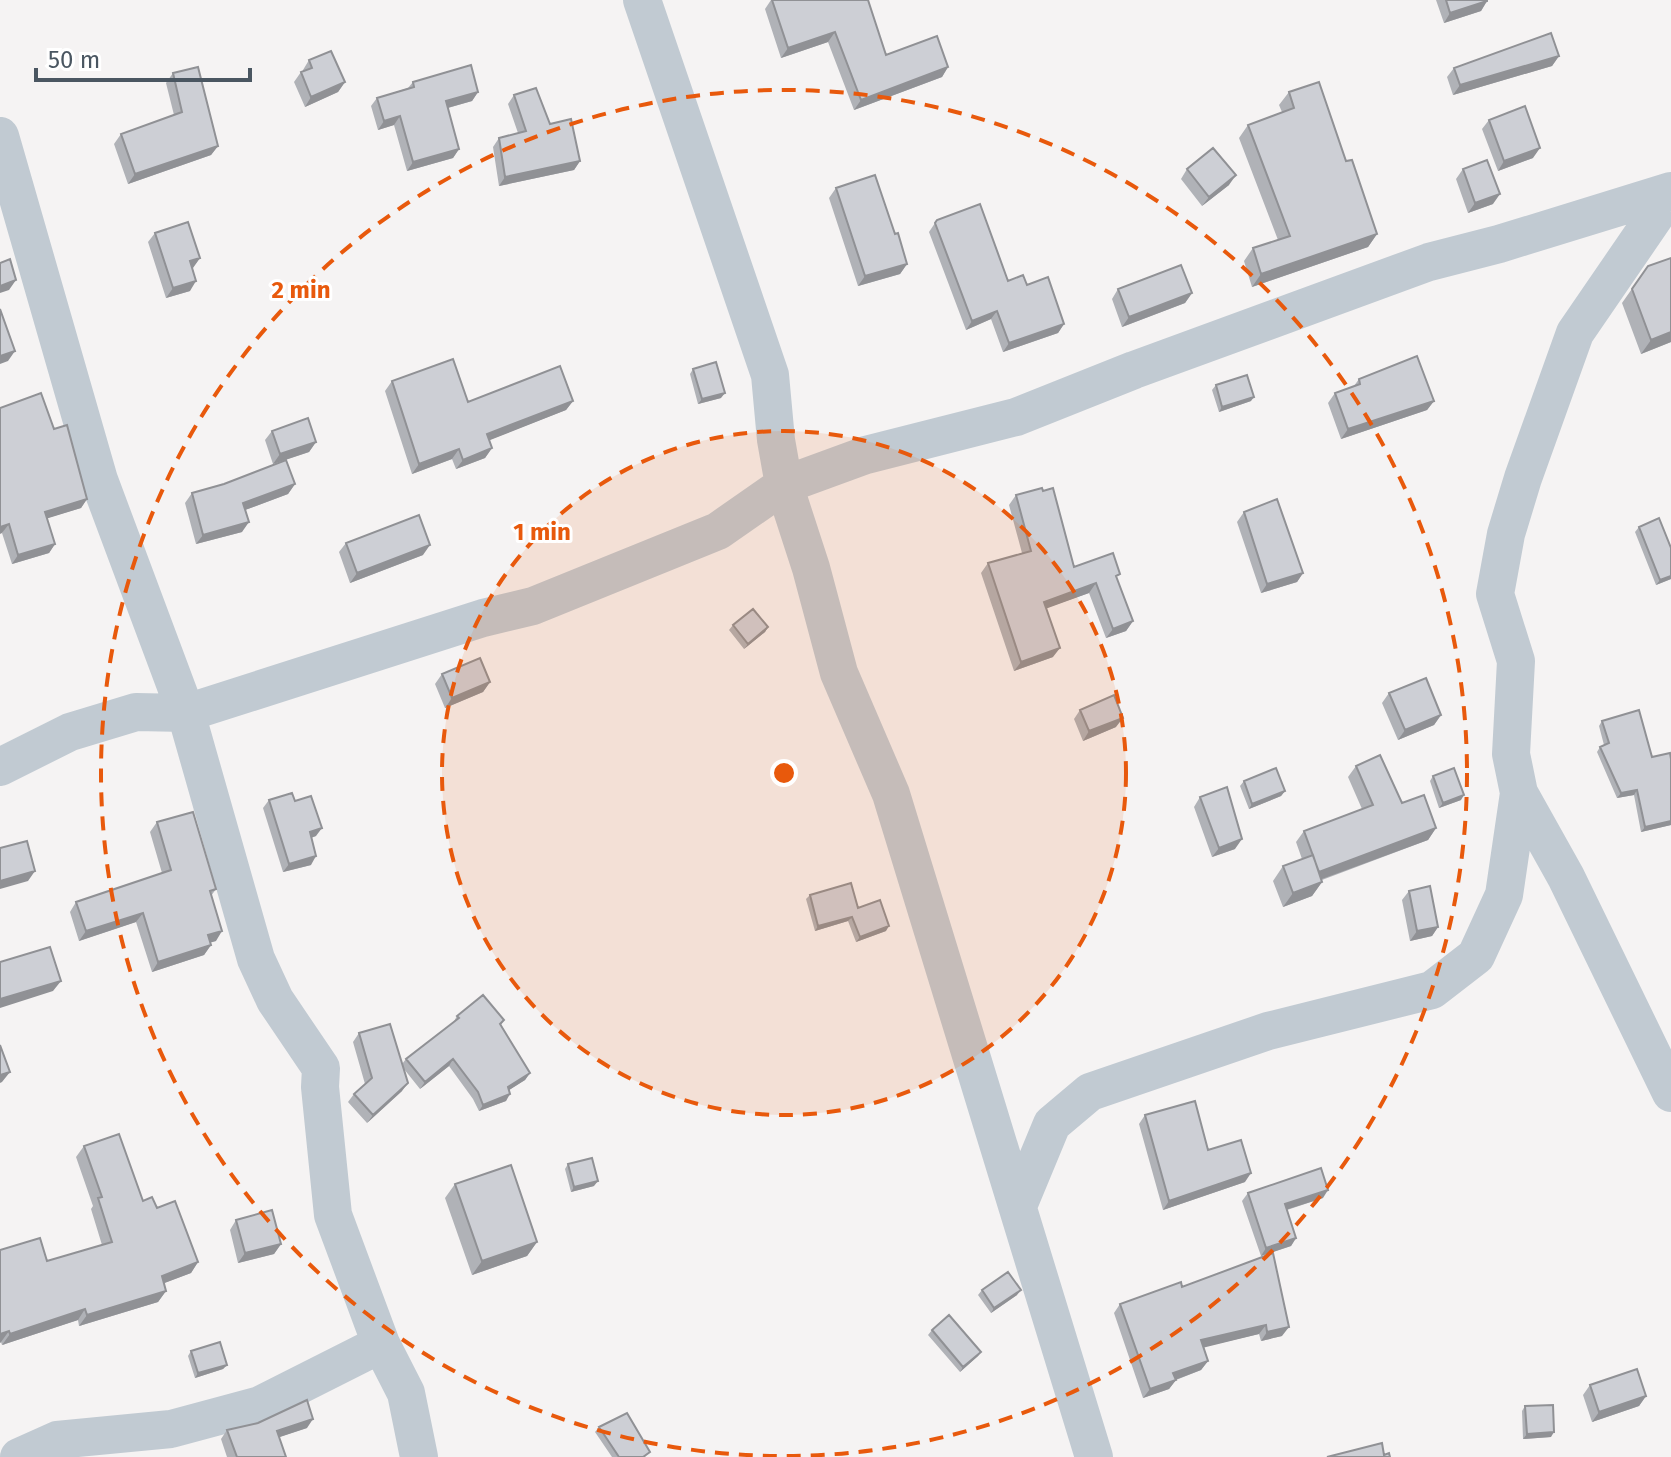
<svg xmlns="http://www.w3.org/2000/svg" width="1671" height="1457" font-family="'Fira Sans',sans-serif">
<rect width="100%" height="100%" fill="#f5f3f3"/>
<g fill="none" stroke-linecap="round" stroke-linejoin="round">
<path stroke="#c1cad2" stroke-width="38" d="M642 0 770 375 776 440 784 485 811 568 839 673 891 794 1094 1457
M0 136 99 480 186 713 256 959 275 1000 321 1068 320 1087 333 1215 381 1344 406 1393 419 1457
M1671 193 1575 333 1523 478 1506 534 1495 594 1516 661 1511 754 1519 793 1566 877 1671 1093
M0 767 70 732 136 712 186 713 483 618 533 606 718 531 784 485 866 455 1016 417 1134 370 1429 262 1499 244 1671 191
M1018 1206 1052 1124 1090 1092 1268 1031 1432 990 1476 956 1504 895 1519 793
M19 1457 57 1440 171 1429 260 1405 381 1344"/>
</g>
<path fill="#b0b2b7" d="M771 0H868L886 55 948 67 942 77 854 110 828 42 781 58 765 9Z
M1436 0H1487V1L1481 11 1444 23Z
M1559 56 1552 66 1453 95 1447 77 1454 68Z
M309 60 345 82 338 92 305 107 294 82 301 72 303 71V70Z
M173 73 218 146 211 155 128 184 114 144 121 134 174 115 166 83Z
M413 82 478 92 472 101 448 108 459 149 453 158 407 171 394 125 378 130 371 106 377 98 408 88Z
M1289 92 1346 161 1377 234 1368 247 1252 287 1244 261 1253 248 1278 240 1239 138 1248 125 1282 112 1279 105Z
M514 95 550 124 580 161 574 170 499 186 493 147 499 138 518 133 508 104Z
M1489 120 1533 158 1498 171 1482 129Z
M1187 169 1229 185 1202 206 1181 179Z
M1463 169 1493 204 1468 213 1456 179Z
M836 188 895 234 907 264 900 274 858 286 829 198Z
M937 220 1008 281 1027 285 1064 324 1058 333 1003 352 991 319 966 330 929 232Z
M155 233 200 258 192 268 190 291 166 298 148 242Z
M1648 266 1671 342 1641 354 1622 303Z
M1118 289 1192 293 1185 303 1122 327 1112 299Z
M693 369 721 398 698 404 690 374Z
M1359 379 1434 401 1427 410 1341 439 1328 403 1335 393 1354 386Z
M392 381 468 402 573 401 566 410 489 440 492 448 485 458 456 469 452 459 412 474 385 391Z
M1216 385 1251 401 1219 412 1212 390Z
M54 429 87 499 81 508 47 518 55 544 49 553 12 564 2 533Z
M272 431 316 442 309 452 273 464 265 440Z
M295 484 288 494 245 510 242 532 196 544 185 503 192 493Z
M1016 495 1074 567 1117 579 1133 621 1126 631 1106 638 1089 593 1046 608 1053 657 1014 671 981 573 988 563 1022 553 1009 505Z
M1244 512 1303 573 1297 582 1261 593 1237 522Z
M1639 527 1671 579 1656 585 1635 532Z
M346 543 423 555 350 583 339 552Z
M733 625 768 627 765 632 744 649 729 630Z
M442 674 490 682 483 692 445 708 435 684Z
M1389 693 1441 715 1434 725 1398 740 1382 703Z
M1080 710 1116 727 1083 741 1074 719Z
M1602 721 1652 757 1671 759V825L1641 832 1634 795 1617 798 1597 752 1600 747 1604 745 1599 726Z
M1356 766 1436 828 1428 840 1322 880V882L1312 896 1283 907 1273 881 1283 866 1302 859 1296 842 1304 831 1362 809 1348 777Z
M1433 776 1461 800 1439 808 1430 781Z
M1244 781 1285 791 1281 796 1249 809 1240 786Z
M1200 797 1235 849 1212 857 1194 807Z
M269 800 295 801 316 836 311 838V865L283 872 263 808Z
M157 822 216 889 211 896 216 941 210 942 211 945 204 955 152 972 136 922 79 941 70 912 76 902 162 873 150 832Z
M1409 891 1438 927 1432 936 1410 941 1402 900Z
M810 895 858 908 886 931 856 942 848 921 815 931 806 899Z
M457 1016 504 1020 501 1025 530 1073 525 1080 509 1090 506 1101 479 1111 473 1099 449 1066 420 1089 404 1069 402 1091 367 1123 348 1102 354 1094 365 1084 353 1042 359 1033 402 1064 406 1059 453 1023Z
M1145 1115 1208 1150 1245 1182 1163 1210 1139 1124Z
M84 1146 143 1201 157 1208 198 1262 191 1273 164 1283 166 1291 158 1302 79 1326 78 1320 2 1345 1 1342 0 1343V1250L47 1261 102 1245 91 1209 93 1206 76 1157Z
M568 1164 594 1186 571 1192 565 1169Z
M455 1184 537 1242 527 1256 472 1275 445 1198Z
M1248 1193 1323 1198 1287 1210 1296 1238 1291 1246 1261 1256 1242 1201Z
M236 1220 281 1244 274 1254 238 1263 230 1230Z
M1273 1253 1282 1336 1261 1341 1259 1334 1203 1347 1208 1361 1201 1370 1176 1380 1169 1389 1143 1398 1114 1313 1120 1304 1182 1287Z
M982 1290 1017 1295 991 1313 978 1295Z
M932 1330 981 1352 978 1356 960 1372 928 1335Z
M191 1351 227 1365 223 1369 195 1378 188 1356Z
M1590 1385 1646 1396 1639 1406 1592 1422 1583 1395Z
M1525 1406 1551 1437 1523 1439 1522 1411Z
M599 1427 646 1457H612L595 1432Z
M307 1428 279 1437 286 1457H227L221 1439 227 1430Z"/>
<path fill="#909195" d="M1487 1 1481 11 1444 23 1450 13Z
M835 32 828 42 781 58 788 48Z
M1559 56 1552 66 1453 95 1460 85Z
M948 67 942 77 854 110 861 100Z
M345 82 338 92 305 107 311 97Z
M478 92 472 101 440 110 446 101Z
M400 116 394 125 378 130 384 121Z
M218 146 211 155 128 184 135 174Z
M1540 148 1533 158 1498 171 1504 161Z
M459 149 453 158 407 171 413 162Z
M580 161 574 170 499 186 505 177Z
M1236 175 1229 185 1202 206 1209 197Z
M1500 194 1493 204 1468 213 1475 203Z
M1377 234 1368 247 1252 287 1261 274Z
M200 258 193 268 183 271 190 261Z
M907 264 900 274 858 286 865 276Z
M16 280 9 290 0 293V286Z
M196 281 190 291 166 298 173 288Z
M1192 293 1185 303 1122 327 1129 317Z
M997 311 991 319 966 330 972 321Z
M1064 324 1058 333 1003 352 1009 343Z
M1671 332V342L1641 354 1651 340Z
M15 351 8 361 0 364V356Z
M725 393 721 398 698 404 702 399Z
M1254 397 1251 401 1219 412 1222 407Z
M573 401 566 410 480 444 487 434Z
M1434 401 1427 410 1341 439 1348 429Z
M316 442 309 452 273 464 280 454Z
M492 448 485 458 456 469 463 460Z
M459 449 452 459 412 474 419 464Z
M295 484 288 494 237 513 243 503Z
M87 499 81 508 39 521 45 512Z
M249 522 242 532 196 544 203 535Z
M9 524 2 533 0 534V527Z
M55 544 49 553 12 564 18 555Z
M430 545 423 555 350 583 357 573Z
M1303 573 1297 582 1261 593 1267 584Z
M1671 576V579L1656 585 1660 580Z
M1096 583 1089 593 1037 612 1044 602Z
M1133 621 1126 631 1106 638 1113 629Z
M768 627 765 632 744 649 748 644Z
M1060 648 1053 657 1014 671 1021 662Z
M490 682 483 692 445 708 452 698Z
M1441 715 1434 725 1398 740 1405 730Z
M1123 718 1116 727 1083 741 1089 731Z
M1637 790 1634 795 1617 798 1621 793Z
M1285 791 1281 796 1249 809 1252 804Z
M1464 795 1461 800 1439 808 1443 803Z
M1671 821V825L1641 832 1645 827Z
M322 828 316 836 304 840 310 832Z
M1436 828 1428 840 1311 883 1319 872Z
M1242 839 1235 849 1212 857 1219 848Z
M316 856 311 865 283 872 289 864Z
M35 871 28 881 0 889V881Z
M1322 882 1312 896 1283 907 1293 893Z
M143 913 136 922 79 941 86 931Z
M852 917 848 921 815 931 818 926Z
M889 926 886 931 856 942 860 937Z
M1438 927 1432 936 1410 941 1417 931Z
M222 931 216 941 202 945 208 935Z
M211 945 204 955 152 972 158 962Z
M61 981 53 991 0 1008V999Z
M453 1059 449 1066 420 1089 425 1082Z
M10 1072 2 1082 0 1083V1075Z
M530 1073 525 1080 503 1094 508 1087Z
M408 1083 402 1091 367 1123 373 1115Z
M510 1094 506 1101 479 1111 483 1105Z
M1251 1173 1245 1182 1163 1210 1169 1201Z
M598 1181 594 1186 571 1192 574 1187Z
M1328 1190 1323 1198 1279 1212 1285 1204Z
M1296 1238 1291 1246 1261 1256 1266 1248Z
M537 1242 527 1256 472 1275 482 1261Z
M281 1244 274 1254 238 1263 245 1253Z
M198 1262 191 1273 154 1287 162 1276Z
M1021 1290 1017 1295 991 1313 994 1308Z
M166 1291 158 1302 79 1326 87 1315Z
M85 1309 78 1320 2 1345 10 1334Z
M1266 1325 1259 1334 1194 1350 1201 1340Z
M1289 1327 1282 1336 1261 1341 1267 1332Z
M9 1331 1 1342 0 1343V1334Z
M981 1352 978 1356 960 1372 963 1367Z
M1208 1361 1201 1370 1167 1383 1173 1373Z
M227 1365 223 1369 195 1378 198 1373Z
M1176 1380 1169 1389 1143 1398 1150 1389Z
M1646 1396 1639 1406 1592 1422 1599 1412Z
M313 1419 307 1428 271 1440 277 1431Z
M1554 1432 1551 1437 1523 1439 1527 1434Z"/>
<path fill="#cdcfd5" stroke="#909195" stroke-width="2" d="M772 0H868L886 55 937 36 948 67 861 100 835 32 788 48Z
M1446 0H1487V1L1450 13Z
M1551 33 1559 56 1460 85 1454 68Z
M331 51 345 82 311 97 301 72 312 68 309 60Z
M471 65 478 92 446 101 459 149 413 162 400 116 384 121 377 98 414 87 413 82Z
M198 67 218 146 135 174 121 134 182 112 173 73Z
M1319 82 1346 161 1352 160 1377 234 1261 274 1253 248 1290 236 1248 125 1294 108 1289 92Z
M536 88 550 124 571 119 580 161 505 177 499 138 526 131 514 95Z
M1525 106 1540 148 1504 161 1489 120Z
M1213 148 1236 175 1209 197 1187 169Z
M1487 160 1500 194 1475 203 1463 169Z
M875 175 895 234 898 233 907 264 865 276 836 188Z
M980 204 1008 281 1023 275 1027 285 1048 277 1064 324 1009 343 997 311 972 321 935 223 937 220Z
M188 222 200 258 190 261 196 281 173 288 155 233Z
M1671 258V332L1651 340 1632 289 1648 266Z
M10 259 16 280 0 286V263Z
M1181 265 1192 293 1129 317 1118 289Z
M0 309 15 351 0 356Z
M1417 356 1434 401 1348 429 1335 393 1360 384 1359 379Z
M453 359 468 402 560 366 573 401 487 434 492 448 463 460 459 449 419 464 392 381Z
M716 362 725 393 702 399 693 369Z
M1247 375 1254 397 1222 407 1216 385Z
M41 393 54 429 67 425 87 499 45 512 55 544 18 555 9 524 0 527V408Z
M308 418 316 442 280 454 272 431Z
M286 460 295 484 243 503 249 522 203 535 192 493 224 484Z
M1042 488 1043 491 1053 488 1074 567 1113 553 1120 574 1116 576 1133 621 1113 629 1096 583 1044 602 1060 648 1021 662 988 563 1031 551 1016 495Z
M1277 499 1303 573 1267 584 1244 512Z
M419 515 430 545 357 573 346 543Z
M1659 518 1671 548V576L1660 580 1639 527Z
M753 609 768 627 748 644 733 625Z
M480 658 490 682 452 698 442 674Z
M1426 678 1441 715 1405 730 1389 693Z
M1114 695 1123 718 1089 731 1080 710Z
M1639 710 1652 757 1670 753 1671 759V821L1645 827 1637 790 1621 793 1600 747 1609 743 1602 721Z
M1380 755 1402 803 1424 795 1436 828 1319 872 1304 831 1373 805 1356 766Z
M1276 768 1285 791 1252 804 1244 781Z
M1454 768 1464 795 1443 803 1433 776Z
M1227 787 1242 839 1219 848 1200 797Z
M292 793 295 801 311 796 322 828 310 832 316 856 289 864 269 800Z
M193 812 216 889 210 891 222 931 208 935 211 945 158 962 143 913 86 931 76 902 171 870 157 822Z
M27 841 35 871 0 881V848Z
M1313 855 1322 882 1293 893 1283 866Z
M851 883 858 908 880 900 889 926 860 937 852 917 818 926 810 895Z
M1430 886 1438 927 1417 931 1409 891Z
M50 947 61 981 0 999V962Z
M483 995 504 1020 500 1024 530 1073 508 1087 510 1094 483 1105 478 1092 453 1059 425 1082 406 1059 459 1018 457 1016Z
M390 1024 408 1083 373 1115 354 1094 372 1078 359 1033Z
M0 1045 10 1072 0 1075Z
M1195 1101 1208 1150 1241 1140 1251 1173 1169 1201 1145 1115Z
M119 1134 143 1201 152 1197 157 1208 175 1201 198 1262 162 1276 166 1291 87 1315 85 1309 10 1334 9 1331 0 1334V1250L40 1238 47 1261 112 1242 98 1198 102 1197 84 1146Z
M592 1158 598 1181 574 1187 568 1164Z
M511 1165 537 1242 482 1261 455 1184Z
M1321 1168 1328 1190 1285 1204 1296 1238 1266 1248 1248 1193Z
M272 1210 281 1244 245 1253 236 1220Z
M1273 1253 1289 1327 1267 1332 1266 1325 1201 1340 1208 1361 1173 1373 1176 1380 1150 1389 1120 1304 1181 1282 1182 1287Z
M1008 1272 1021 1290 994 1308 982 1290Z
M949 1315 981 1352 963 1367 932 1330Z
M220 1342 227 1365 198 1373 191 1351Z
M1637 1369 1646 1396 1599 1412 1590 1385Z
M307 1400 313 1419 277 1431 286 1457H237L227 1430 258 1423Z
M1553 1405 1554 1432 1527 1434 1525 1406Z
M627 1413 650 1452 643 1457H619L599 1427Z
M1382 1443 1384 1455 1389 1453 1390 1457H1327Z"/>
<circle cx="784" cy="773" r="342" fill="#e8590c" fill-opacity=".12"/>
<g fill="none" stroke="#e8590c" stroke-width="4" stroke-dasharray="14 10">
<circle cx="784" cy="773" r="342"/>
<circle cx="784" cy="773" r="683"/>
</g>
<circle cx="784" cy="773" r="12" fill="#e8590c" stroke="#fff" stroke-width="4"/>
<g font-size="24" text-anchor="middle" font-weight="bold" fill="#e8590c" stroke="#fff" stroke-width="6" stroke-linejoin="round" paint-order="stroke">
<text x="301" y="298">2 min</text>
<text x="542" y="540">1 min</text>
</g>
<path d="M36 68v12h214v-12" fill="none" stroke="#4a5661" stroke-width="4"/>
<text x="48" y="68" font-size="24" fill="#4a5661" stroke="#ffffff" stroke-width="6" paint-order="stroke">50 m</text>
</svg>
